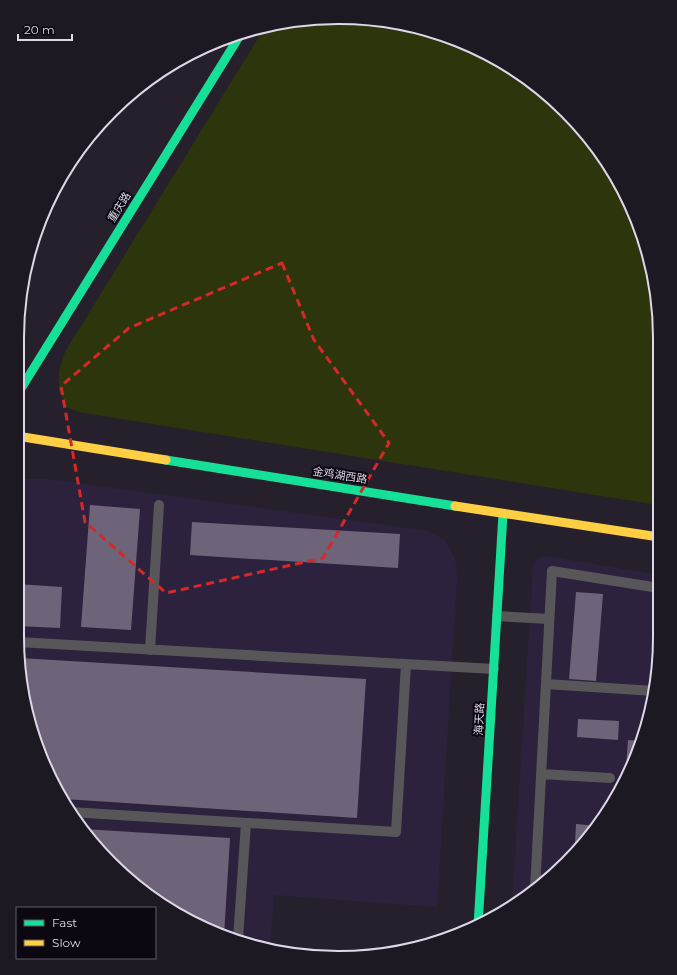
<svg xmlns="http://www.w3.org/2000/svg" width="677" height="975" font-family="Montserrat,'Noto Sans SC',sans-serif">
<rect width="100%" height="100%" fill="#26202d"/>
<path fill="#2d223d" d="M22 479H47L429 531 444 539 455 559 457 577 437 907 274 895 270 948 215 933 127 878 71 815 28 720 17 636V480Z
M546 556 659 575V657L649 719 627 778 594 832 551 878 512 904 533 567 537 559 540 557Z"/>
<path fill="#2d350d" d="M359 18 421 28 480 50 534 83 580 126 627 197 657 296 658 505 84 413 67 408 59 391V371L65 352 265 27 296 20Z"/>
<path fill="#6d6479" d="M90 505 140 509 131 630 81 627Z
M192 522 400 534 398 568 190 555Z
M17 584 62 587 60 628 17 626Z
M576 592 603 594 596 681 569 679Z
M20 658 366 679 357 818 64 799 28 720Z
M578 719 619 721 618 740 577 737Z
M628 740 641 741 625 781Z
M576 824 598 826 594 832 583 844 575 843Z
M83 829 230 838 224 936 215 933 127 878Z"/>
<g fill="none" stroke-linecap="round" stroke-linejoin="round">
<path stroke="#59565a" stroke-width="10" d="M497 616 549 619
M18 642 494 669
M150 650 159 505
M546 684 654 691
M541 774 610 778
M70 812 396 832 406 664
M535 889 552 571 659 588
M238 939 246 823"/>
<path stroke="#16e098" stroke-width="9" d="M17 395 242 32
M166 460 455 506
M478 926 503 514"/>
<path stroke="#ffcf43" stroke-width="9" d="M17 436 166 460
M455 506 659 537"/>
</g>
<path fill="none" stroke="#d62828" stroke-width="3" stroke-dasharray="8 5" stroke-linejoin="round" d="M282 263 314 340 389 443 323 558 166 593 85 522 61 386 129 328Z"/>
<g text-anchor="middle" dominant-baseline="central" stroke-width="4" stroke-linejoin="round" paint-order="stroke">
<g font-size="11" fill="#ddd7e7" stroke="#0c0812">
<text transform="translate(119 207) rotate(-58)">重庆路</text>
<text transform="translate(340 475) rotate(9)">金鸡湖西路</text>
<text transform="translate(479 719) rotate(-87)">海天路</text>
</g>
</g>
<path d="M0 0H677V975H0ZM338 24H339A314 314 0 0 1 653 338V637A314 314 0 0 1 339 951H338A314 314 0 0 1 24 637V338A314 314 0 0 1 338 24Z" fill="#1d1923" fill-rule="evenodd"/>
<path fill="none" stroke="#ddd7e7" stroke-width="2" d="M338 24H339A314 314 0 0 1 653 338V637A314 314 0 0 1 339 951H338A314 314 0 0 1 24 637V338A314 314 0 0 1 338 24Z"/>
<rect x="16" y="907" width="140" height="52" fill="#0c0812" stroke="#605b67"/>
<rect x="24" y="920" width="20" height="6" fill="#16e098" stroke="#605b67"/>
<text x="52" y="927" font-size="12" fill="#ddd7e7">Fast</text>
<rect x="24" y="940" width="20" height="6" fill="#ffcf43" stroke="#605b67"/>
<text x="52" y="947" font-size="12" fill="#ddd7e7">Slow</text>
<path d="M18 34v6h54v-6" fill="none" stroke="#ddd7e7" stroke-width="2"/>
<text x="24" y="34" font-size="12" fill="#ddd7e7" stroke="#0c0812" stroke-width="3" paint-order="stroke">20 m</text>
</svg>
